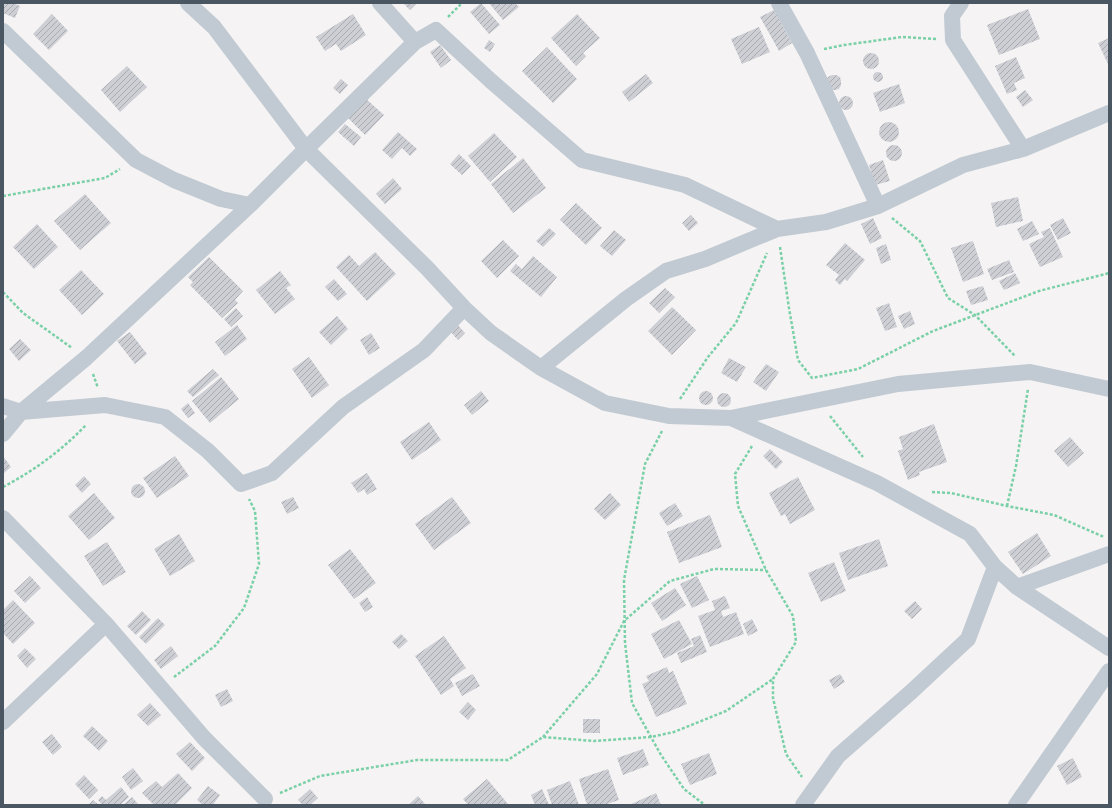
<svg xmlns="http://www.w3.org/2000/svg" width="1112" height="808" font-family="'Titillium Web',sans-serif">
<defs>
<pattern id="building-hatch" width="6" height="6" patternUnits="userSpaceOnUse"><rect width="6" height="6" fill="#cdcfd5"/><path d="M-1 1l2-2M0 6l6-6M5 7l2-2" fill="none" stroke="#a8abb0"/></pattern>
</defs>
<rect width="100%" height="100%" fill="#f5f3f3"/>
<path fill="url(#building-hatch)" d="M3 3H13L20 6 15 18 3 13Z
M403 3H417L410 10Z
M481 3 500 25 489 34 470 12Z
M489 3H515L519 7 503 20Z
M1028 9 1040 39 999 55 987 25Z
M774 10 792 43 779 51 760 17Z
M52 14 68 31 49 50 33 34Z
M353 14 366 35 341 51 336 44 325 51 316 37Z
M577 14 600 38 583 53 586 56 576 66 551 38Z
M759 27 770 52 742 64 731 39Z
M1109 38V66L1098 43Z
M489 40 495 44 490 52 484 48Z
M440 45 451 60 441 68 430 52Z
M547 47 577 79 553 103 522 71Z
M863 61a8 8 0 1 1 16 0a8 8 0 1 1-16 0Z
M1016 57 1025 78 1014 83 1017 90 1007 94 995 66Z
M127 66 147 87 120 112 101 90Z
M873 77a5 5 0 1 1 10 0a5 5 0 1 1-10 0Z
M646 74 653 83 629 102 622 92Z
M832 75H836L840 77 841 81V85L839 89 835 90H831L826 80 828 77Z
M341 79 348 85 340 94 333 88Z
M899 84 905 103 880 112 873 93Z
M1025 90 1033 100 1023 107 1016 97Z
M839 103a7 7 0 1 1 14 0a7 7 0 1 1-14 0Z
M365 98 384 115 365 135 347 117Z
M879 132a10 10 0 1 1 20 0a10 10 0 1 1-20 0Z
M345 124 361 137 354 146 338 132Z
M398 132 417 149 410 156 402 148 392 159 382 150Z
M494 133 517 157 490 182 468 156Z
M886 153a8 8 0 1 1 16 0a8 8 0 1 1-16 0Z
M459 154 471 166 462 175 450 164Z
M523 158 546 188 513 213 491 184Z
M883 160 890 181 875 185 869 165Z
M393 178 402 189 385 204 376 194Z
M85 194 111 223 80 250 54 221Z
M1018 197 1023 221 996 227 991 203Z
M576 203 602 228 586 245 560 220Z
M691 215 698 223 689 231 682 223Z
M873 218 882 238 870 244 861 224Z
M1063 218 1071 233 1058 240 1050 225Z
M1032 221 1039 234 1023 241 1017 229Z
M37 224 58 247 34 269 13 247Z
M549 228 556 234 543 247 536 241Z
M1050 228 1063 257 1040 267 1029 244 1044 237 1041 232Z
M614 230 626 240 612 256 600 246Z
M503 240 519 256 497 278 481 261Z
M973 241 984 274 963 282 951 248Z
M845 243 865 260 847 281 845 279 840 285 835 280 839 275 826 265Z
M886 244 891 260 881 264 876 248Z
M375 252 396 274 367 301 336 267 349 255 359 266Z
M533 256 557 277 541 297 510 271 516 264 522 269Z
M209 257 243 291 235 300 238 303 222 318 190 285 193 282 188 277Z
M1009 260 1014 272 992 280 987 269Z
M81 270 104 294 82 315 59 290Z
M280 271 291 285 286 288 295 299 275 314 256 290Z
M1015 273 1020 283 1004 290 999 281Z
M334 279 347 294 338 301 325 287Z
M983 286 988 300 971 305 966 291Z
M665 288 675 297 659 313 649 303Z
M889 303 897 327 885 331 876 308Z
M672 307 696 330 672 355 648 331Z
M236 308 243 316 231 327 224 319Z
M910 311 915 324 904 329 898 316Z
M337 316 348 329 331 345 319 332Z
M457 324 465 333 458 340 450 331Z
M237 325 247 339 225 356 215 342Z
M130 332 147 354 135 364 117 341Z
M371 333 380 348 369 355 360 340Z
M20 339 31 350 19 361 9 349Z
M309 357 329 385 312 398 292 369Z
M729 358 746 367 737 382 721 373Z
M766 364 779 372 766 391 753 382Z
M213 369 219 375 193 397 187 391Z
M221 377 239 399 210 423 192 401Z
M481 391 489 401 472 415 464 405Z
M699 398a7 7 0 1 1 14 0a7 7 0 1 1-14 0Z
M717 400a7 7 0 1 1 14 0a7 7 0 1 1-14 0Z
M188 403 195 413 188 418 181 409Z
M429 422 441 440 412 460 400 442Z
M934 424 947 462 919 472 920 475 908 480 898 451 903 449 899 437Z
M1070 437 1084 453 1068 467 1054 451Z
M770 449 783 462 776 469 763 456Z
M3 456 11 467 3 474Z
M175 456 189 476 157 498 143 478Z
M367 473 377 489 367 495 364 489 358 493 351 483Z
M84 476 91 484 82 493 75 485Z
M798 477 815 510 790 524 785 514 781 516 769 493Z
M131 491a7 7 0 1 1 14 0a7 7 0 1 1-14 0Z
M94 493 115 518 89 540 68 516Z
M610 493 621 505 605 520 594 509Z
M293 497 299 508 287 514 281 502Z
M452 497 471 523 434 550 415 524Z
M675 503 683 516 667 526 659 513Z
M710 515 722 547 679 563 667 532Z
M1037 533 1051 556 1023 574 1008 552Z
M179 534 195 561 170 576 154 549Z
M879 539 888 566 848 580 839 553Z
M107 542 126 572 103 586 84 556Z
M350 549 376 583 354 599 328 565Z
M834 562 846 591 821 602 808 573Z
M30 576 41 588 25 603 14 591Z
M697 576 709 600 692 608 680 584Z
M675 588 686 605 662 621 651 603Z
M725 596 730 608 721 611 723 617 736 612 744 634 710 647 698 616 715 610 712 601Z
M367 597 373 607 365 612 359 603Z
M13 600 35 623 13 644 3 633V610Z
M915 601 922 609 912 619 904 611Z
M142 611 151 620 136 635 127 626Z
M158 618 165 625 146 644 139 637Z
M752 619 758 631 748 636 743 624Z
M679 620 692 644 664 659 651 634Z
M401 634 408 641 399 649 392 642Z
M700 635 707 652 681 663 677 653 694 646 691 639Z
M444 636 466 668 450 679 454 686 441 695 415 656Z
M171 646 178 656 161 669 154 660Z
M25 648 36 659 27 668 17 656Z
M667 667 669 673 673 671 687 704 656 717 642 684 649 681 646 676Z
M473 674 480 686 462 696 455 683Z
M840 674 845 682 834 689 829 680Z
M227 689 233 701 221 707 215 695Z
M468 702 476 710 468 720 459 712Z
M150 703 161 715 148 726 137 715Z
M583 719H600V733H583Z
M92 726 108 741 99 751 83 736Z
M52 734 62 747 53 755 42 742Z
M190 742 205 758 192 771 176 754Z
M643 749 649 765 623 775 617 758Z
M709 753 717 774 690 785 681 764Z
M1073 758 1082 777 1067 785 1057 766Z
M133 768 143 781 131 790 122 777Z
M608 769 619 800 604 805H587L579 779Z
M178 773 192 788 175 805H154L142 793 156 781 162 787Z
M84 775 98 790 89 799 75 784Z
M487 779 508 804 507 805H468L463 799Z
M570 781 579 805H552L547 790Z
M208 786 220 795 213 805H203L197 800Z
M121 787 129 797 120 805H105L104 804 102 805 98 800 102 796 106 800Z
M310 789 318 798 310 805H303L298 800Z
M542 789 549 805H535L531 795Z
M656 793 661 805H629Z
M418 796 426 805H408Z
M132 797 139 805H123Z
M93 800 99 805H88Z"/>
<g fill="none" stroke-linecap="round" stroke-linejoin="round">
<path stroke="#7ad0a7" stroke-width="2.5" stroke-dasharray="3 2" stroke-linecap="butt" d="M448 17 462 3
M824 49 844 45 902 37 936 39
M3 196 105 178 120 169
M892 218 920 241 948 298 975 315 1015 356
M780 247 789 308 798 360 812 378 858 369 933 331 1039 291 1109 273
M3 292 23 313 72 348
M93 374 98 388
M680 399 708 357 736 323 767 253
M830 416 863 457
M662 431 645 464 624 580 625 643 632 703 661 755 684 789 705 805
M752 446 735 474 738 506 766 570 793 616 796 642 773 679V698L786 754 802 777
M3 487C35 470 61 451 86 425
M932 492 951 493 1007 506 1054 515 1104 537
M1007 506 1016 466 1028 389
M174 677 215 646 244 608 259 564 255 511 249 499
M543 737 597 674 624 621 670 581 714 569 766 570
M280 793 320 776 417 760H508L543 737 594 741 651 737 674 732 726 711 773 679"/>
<path stroke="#c1cad2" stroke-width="16" d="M188 3 214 27 306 149 427 268 464 308 491 333 541 368 605 403 669 416 731 418 877 483 970 534 995 567 1017 587 1109 648
M380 3 415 42
M779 3 807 53 878 206
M961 3 952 16 953 40 1023 149
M3 31 136 160 174 180 221 199 250 205
M541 368 626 299 666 271 705 259 777 229 826 222 878 206 963 165 1023 149 1109 113
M3 406 21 412 105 405 165 417 208 451 241 484 272 473 343 407 424 350 464 308
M731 418 898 384 1030 372 1109 389
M3 434 21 412 86 358 250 205 306 149 415 42 436 30 491 81 582 160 685 185 777 229
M3 518 106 624 3 722
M1017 587 1109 554
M106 624 204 738 265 799
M803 805 838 756 911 692 968 639 995 567
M1016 805 1109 671"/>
</g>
<rect width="1112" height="808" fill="none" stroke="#4a5661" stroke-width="8"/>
</svg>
